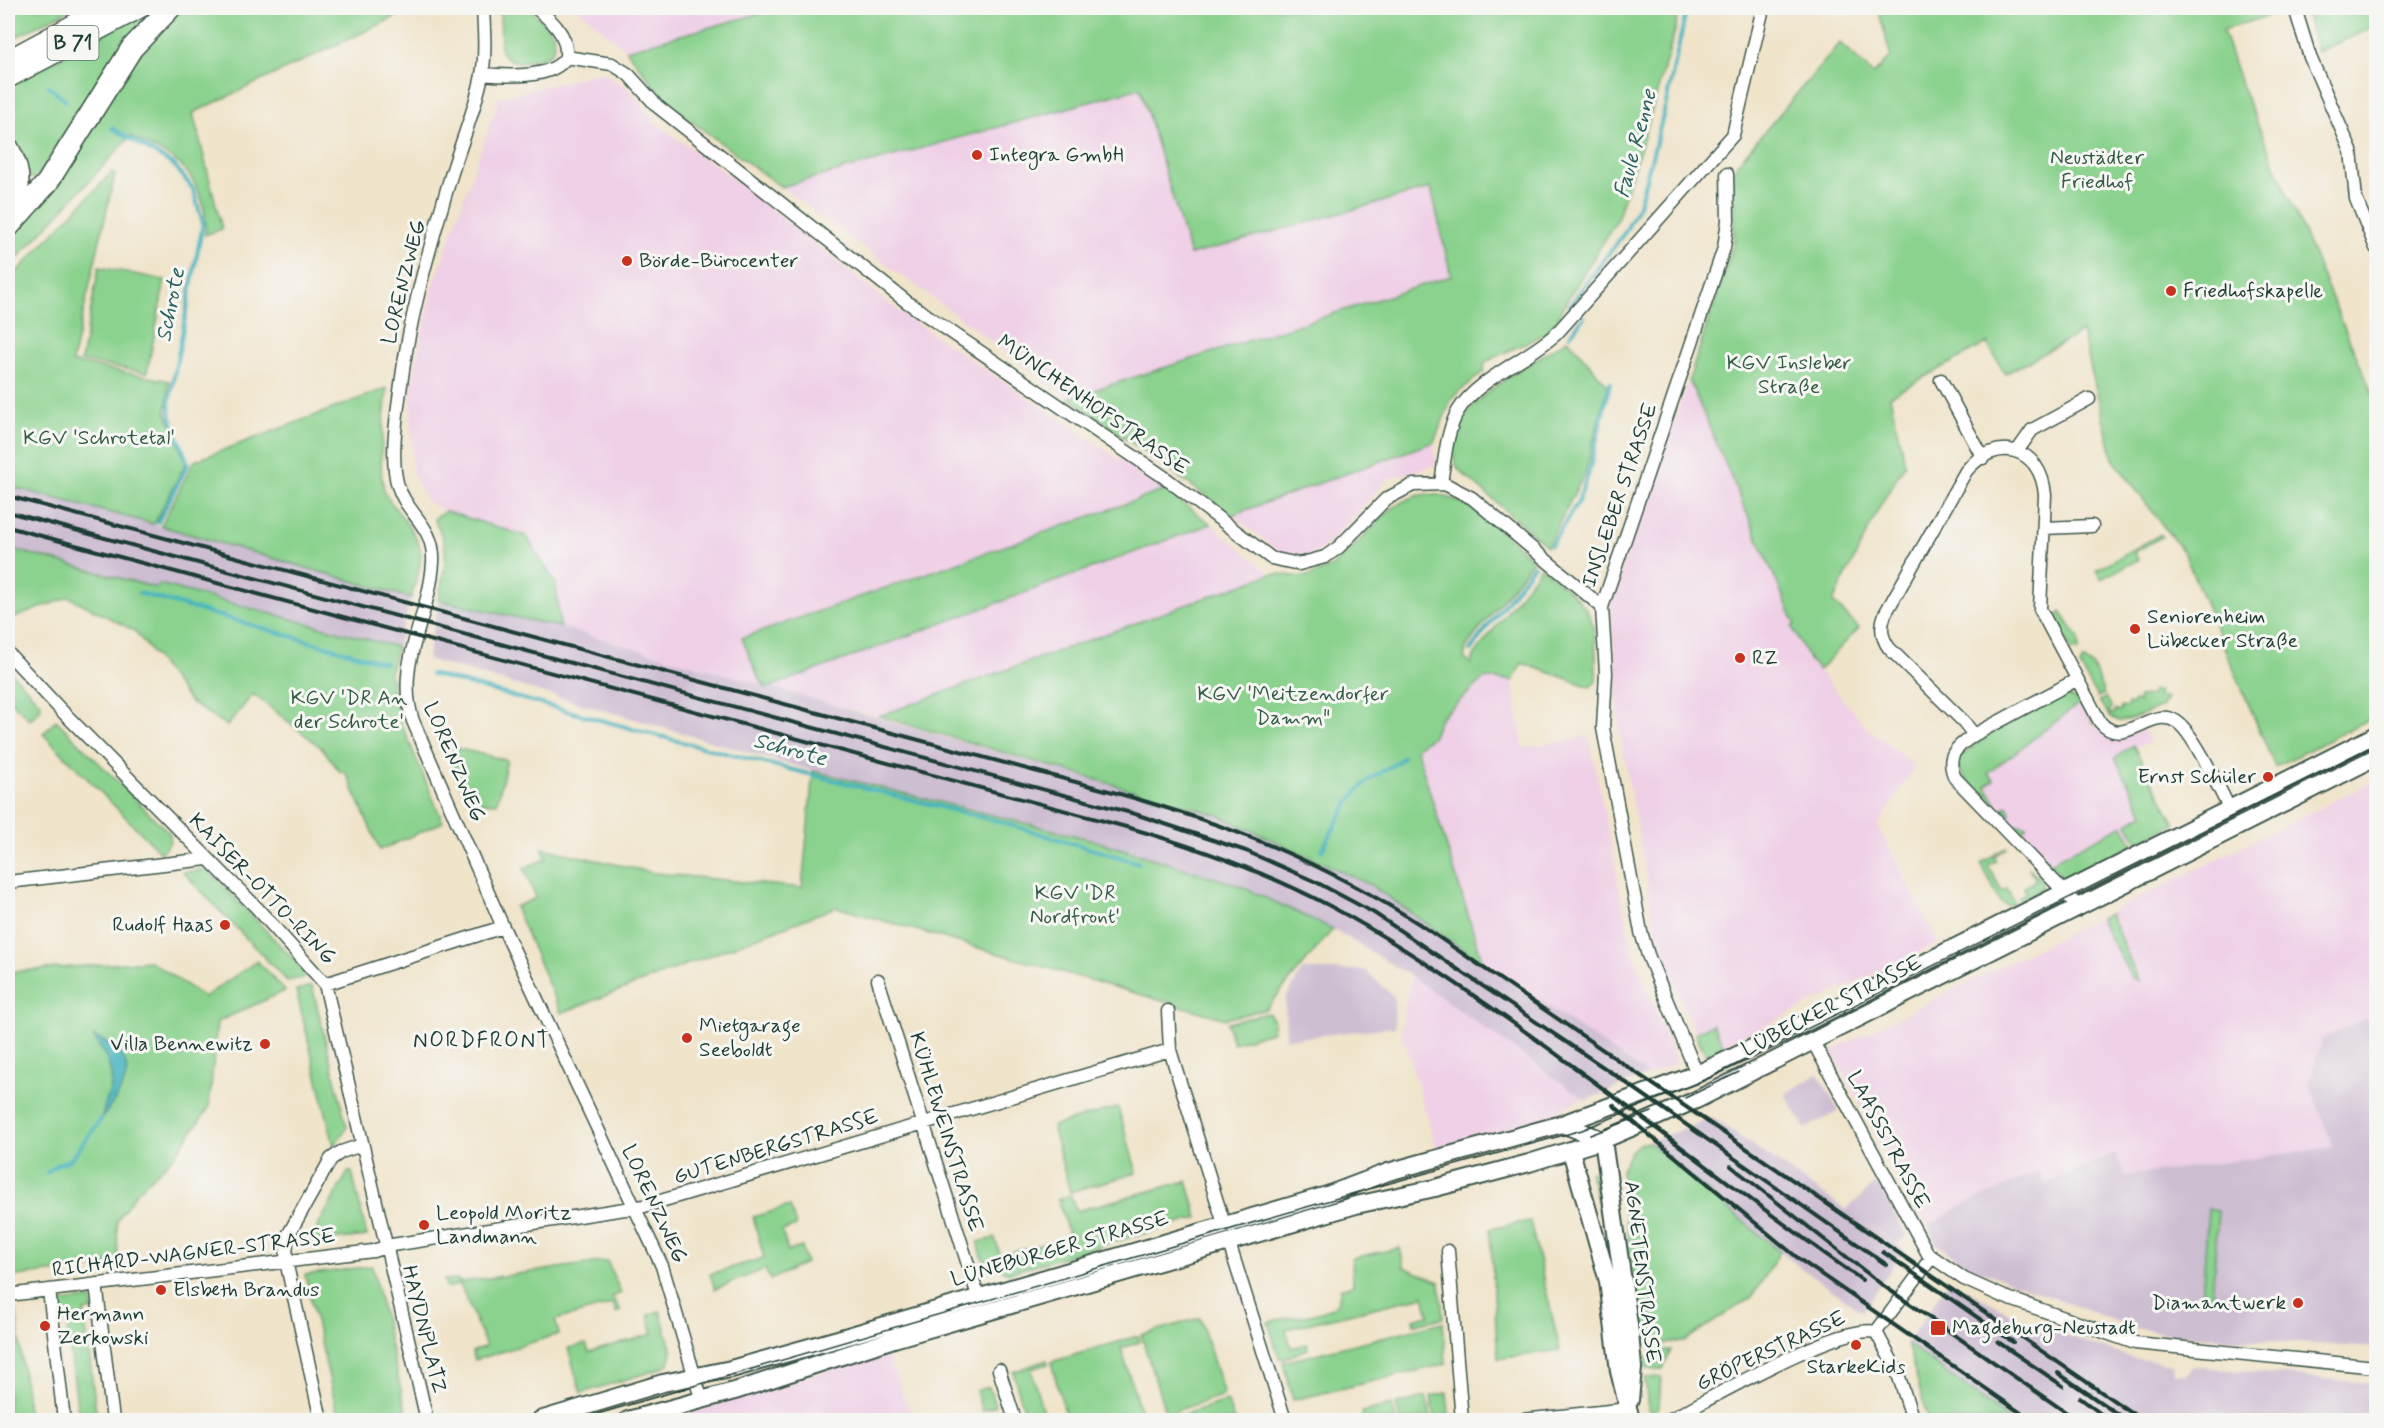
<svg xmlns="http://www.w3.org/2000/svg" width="2384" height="1428" font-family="Mynerve,sans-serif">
<rect width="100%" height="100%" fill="#f6f6f2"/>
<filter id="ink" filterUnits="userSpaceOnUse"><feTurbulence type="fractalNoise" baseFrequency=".0167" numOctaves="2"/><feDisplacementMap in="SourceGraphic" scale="12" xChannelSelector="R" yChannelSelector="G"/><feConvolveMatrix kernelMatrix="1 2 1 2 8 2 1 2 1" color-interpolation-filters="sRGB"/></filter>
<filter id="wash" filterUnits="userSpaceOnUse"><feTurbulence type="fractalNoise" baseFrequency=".008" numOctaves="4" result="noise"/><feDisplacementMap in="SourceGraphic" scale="24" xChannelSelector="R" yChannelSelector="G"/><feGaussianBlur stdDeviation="1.35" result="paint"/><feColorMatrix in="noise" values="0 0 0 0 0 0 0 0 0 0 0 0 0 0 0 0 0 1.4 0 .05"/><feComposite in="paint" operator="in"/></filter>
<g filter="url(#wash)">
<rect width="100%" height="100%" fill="#f0e4ca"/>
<path fill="#efd0e6" d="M577 8H780L626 50Z
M602 72 629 89 654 122 745 187 894 308 1165 490 742 638 759 679 767 687 1211 524 1271 574 879 716 767 688 560 627 556 584 526 536 445 511 427 502 412 471 411 386 431 293 499 98Z
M1140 88 1190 255 1431 188 1452 275 1069 398 781 187Z
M1689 380 1769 560 1795 624 1792 626 1810 660 1864 725 1915 766 1878 826 1938 943 1704 1054 1658 944 1620 733 1610 600Z
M1434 442 1436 465 1387 479 1332 540 1314 554 1301 557 1281 553 1232 515Z
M1485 678 1513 681 1523 748 1589 736 1632 951 1677 1063 1648 1075 1483 963 1416 748 1433 736 1440 718Z
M2080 704 2092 725 2115 736 2123 737 2144 729 2150 742 2135 748 2171 818 2059 872 2004 819 1986 785 1988 773Z
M2376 780V1031L2366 1019 2309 1083 2333 1147 2125 1176 2114 1153 2045 1184 2039 1171 1963 1205 1928 1225 1831 1051Z
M1411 976 1564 1083 1583 1098 1546 1117 1437 1151 1401 1029Z
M885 1352 914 1420H667Z"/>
<path fill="#cdbed2" d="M8 486 154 524 411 598 397 647 159 584 157 588 8 548Z
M439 600 560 627 1218 815 1371 885 1648 1075 1586 1100 1411 976 1333 929 1093 840 813 771 427 659Z
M1302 970H1365L1394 997 1395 1027 1286 1039 1285 1000Z
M2366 1018 2376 1031V1348L2174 1335 2135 1328 1968 1266 1935 1243 1928 1225 1963 1205 2039 1171 2045 1184 2115 1153 2125 1176 2333 1147 2309 1083 2322 1039Z
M1818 1074 1839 1111 1805 1129 1785 1094Z
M1713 1118 1904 1250 1862 1312 1780 1252 1648 1142Z
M1877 1182 1907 1236 1897 1244 1846 1210Z
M1949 1281 2032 1324 2132 1358 2172 1364 2173 1374H2186L2193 1366 2376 1384V1420H2009L1907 1343Z"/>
<path fill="#8ad28e" stroke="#548861" stroke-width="1.5" d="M8 8H73L8 41Z
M184 8H414L193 113 222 229 205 235C209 208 196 175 173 159 160 150 144 145 131 136L8 268V240L19 228 133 61Z
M500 8H528C542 21 562 32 551 54 535 60 511 70 501 51Z
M780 8H1678L1676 27 1644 137 1616 222 1563 306 1553 330 1485 362 1484 371 1452 398 1434 442 1232 515 1069 398 1451 276 1431 188 1190 255 1140 88 781 187 669 105 626 50Z
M1878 8H2293L2223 30 2242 87 2376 402V716L2275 767 2185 555 2113 459 2082 332 2005 374 1987 343 1890 396 1905 464 1880 506 1833 602 1859 628 1819 670 1810 661 1792 627 1795 624 1689 380 1734 243 1733 174 1737 164 1840 43 1873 74 1891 57Z
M2305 8H2376V26L2317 52Z
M148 10 150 13 103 72 36 180 30 177 21 151 8 134V86Z
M112 172 115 174 72 362 169 381 166 412 186 463 154 524 8 486V281Z
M99 267 165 280 147 373 81 361Z
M1568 339 1608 386 1585 473 1547 546 1459 470C1425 412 1533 365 1568 339Z
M387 388C385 420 377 459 384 490 386 498 394 506 399 513 429 552 423 554 411 598L161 526 194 461Z
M1165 490 1211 524 767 688 759 679 742 638Z
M1427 494C1471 495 1502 533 1533 560L1466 647 1464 658 1471 664 1475 654 1541 567C1596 612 1596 612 1596 682L1590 687 1522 663 1513 681 1485 678 1440 718 1433 736 1416 748 1483 963 1371 885 1218 815 879 716 1271 574C1284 573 1296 578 1308 576 1358 565 1376 499 1427 494Z
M445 511 526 536 556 584 560 627 438 600C445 566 452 551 434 519Z
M2161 534 2162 537 2134 552 2138 560 2101 579 2096 570Z
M8 548 157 588 159 584 397 647 390 673 399 718 443 822 380 850 346 773 340 772 323 749 253 694 227 726 190 702 135 631 69 597 8 620Z
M2061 612 2079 639V651H2072L2055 618Z
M2083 660 2093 666 2104 694 2097 697 2080 666Z
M8 669 41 704 40 710 30 720 8 698Z
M2152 691H2158L2157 696 2167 698 2161 707 2131 719 2120 721 2111 718 2099 701 2106 697 2111 706 2109 713 2114 714 2115 710 2120 711 2121 707 2126 708 2128 704 2132 705 2134 701 2138 702 2139 697 2150 696Z
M2066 695 2083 702 2095 725 2079 704 1988 773 1994 780 1986 786 1999 810 2007 806 2010 813 2008 818 1998 817 1961 773 1958 766 1959 757 2001 726Z
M56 720 170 834V842L161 853 43 734Z
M443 745 507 760 497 803 470 802Z
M2133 745 2175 824 2138 843 2127 823 2144 814 2115 758Z
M813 771 1093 840 1238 885 1333 929 1266 1009 1225 1019 836 907 561 1013 515 907 536 898 524 868 546 859 542 848 655 873 802 888Z
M2019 824 2027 826 2020 834 2052 864 2058 858 2123 825 2133 845 2065 879 2015 834 2016 826Z
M2007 847 1995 856 1996 861 1988 865 2002 891 2008 889 2014 903 2010 906 2001 903 1981 863Z
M2029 868 2041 879 2043 888 2020 901 2018 898 2026 893 2024 887 2036 880Z
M207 869 295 961 308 977 287 981 183 872Z
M2110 914 2139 981 2131 977 2100 919Z
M150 961 204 997 257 961 285 991 217 1022 209 1108 174 1156 135 1194 117 1221 118 1264 8 1277V972Z
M312 986 347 1127 334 1146 296 990Z
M1268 1013 1274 1020 1272 1032 1233 1043 1227 1023Z
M1713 1024 1724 1047 1706 1055 1695 1033Z
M1118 1107 1137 1173 1070 1192 1052 1126Z
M1648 1142 1780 1252 1752 1297 1684 1341 1652 1346 1646 1344 1643 1335 1632 1274 1621 1170 1631 1151 1640 1144Z
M348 1172H352L367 1236 309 1242Z
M1590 1172H1601L1606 1215 1601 1216Z
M1187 1181 1198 1218 1008 1273 983 1260 978 1242 995 1238 1000 1255 1069 1237 1058 1199 1071 1195 1076 1211Z
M790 1206 796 1226 782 1231 788 1251 802 1247 806 1263 770 1280 765 1269 715 1289 710 1274 764 1258 753 1217Z
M2208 1209 2218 1210 2212 1298H2202Z
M1530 1221 1560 1350 1498 1359 1490 1229Z
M1400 1248 1404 1267 1440 1282 1443 1318 1414 1324 1413 1319 1429 1315 1424 1296 1286 1329 1291 1348 1307 1344 1308 1349 1283 1359 1279 1357 1268 1322C1291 1316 1320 1318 1338 1303L1341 1288 1353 1285 1352 1258Z
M607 1261 621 1293 612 1297 621 1311 616 1313 613 1304 555 1320 559 1334 475 1360 472 1352 486 1346 460 1284 447 1288 444 1280 456 1279 461 1282Z
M372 1266 408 1420H339L305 1275Z
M91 1298 93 1310 84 1311 97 1420H79L66 1317 58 1318 56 1303Z
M16 1310 29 1420H8V1311Z
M660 1311 672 1352 669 1364 660 1369 581 1393 568 1348 586 1344 589 1352 653 1334 648 1315Z
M1200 1318 1224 1395 1166 1414 1141 1335Z
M1443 1322 1446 1364 1293 1400 1283 1362Z
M1138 1336 1140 1342 1121 1348 1143 1420H1067L1051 1362Z
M1907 1343 2009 1420H1928Z
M1671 1350 1663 1369H1647L1644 1360C1652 1350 1659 1351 1671 1350Z
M1047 1360 1048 1364 1031 1369 1045 1420H1027L1013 1372Z
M1661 1377 1659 1407 1656 1411 1648 1410 1645 1378Z
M989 1387 995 1406 982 1411 976 1391Z
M1447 1393 1449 1415 1435 1417 1431 1396Z
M1426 1397 1431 1417 1400 1420 1396 1404Z
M1227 1401 1234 1420H1168V1419Z
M1392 1405 1396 1420H1363L1362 1412Z"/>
<path fill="#44b3bf" stroke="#32787a" stroke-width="1.5" d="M93 1036C144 1057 129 1082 102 1118 103 1107 107 1100 110 1090 116 1070 103 1052 93 1036Z"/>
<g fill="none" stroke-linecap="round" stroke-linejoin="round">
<path stroke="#44b3bf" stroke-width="4" d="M48 86 66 101
M112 128 174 165 193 189 203 223 169 403 171 418 188 464 158 522
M1569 306 1625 232 1639 205 1664 112 1687 8
M1570 335 1584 317
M1551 545 1578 502 1589 472 1610 383
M139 593 385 663
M1470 650 1534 565
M431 674 685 743 997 821 1139 863
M1322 850C1335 827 1348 797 1369 780 1380 771 1393 768 1403 757
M47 1173 58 1164 70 1160 102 1118"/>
</g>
</g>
<g filter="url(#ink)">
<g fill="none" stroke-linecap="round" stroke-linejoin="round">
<defs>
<path id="street" d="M483 8C484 30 486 53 482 75 475 111 460 145 450 179 431 243 411 311 402 377 398 406 389 458 398 486 407 515 435 526 433 562 430 618 394 663 413 721L503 927 662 1266 701 1398
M536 8C552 21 568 34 566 57
M2297 15 2310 57 2351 151 2356 199 2376 248
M482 74C504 76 553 80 566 57L612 64 628 74 657 106 907 302 1164 477 1271 558 1299 564 1325 557 1339 547 1386 499 1413 485 1445 484 1472 498 1602 607
M1941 380 1983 458
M2018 450 2032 430 2089 399
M1441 483C1445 459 1446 433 1458 411 1477 379 1529 359 1557 333L1733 135 1763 8
M2044 528 2092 526
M8 653 60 709 256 907 325 984 427 1420
M1974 735 2076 680
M8 882 207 859
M2078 906 1955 778C1945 756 1956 747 1974 735L1964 722 1889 648C1881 637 1880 627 1885 614L1966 471C1996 435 2041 446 2045 495L2040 609 2100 722C2124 751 2151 704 2177 722 2193 732 2220 790 2230 810
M878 980 978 1296
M325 984 503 927
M1168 1011 1170 1050 1224 1224
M1812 1040 1928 1254 1964 1279 2002 1296 2135 1343 2376 1367
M1697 1074 1648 955 1641 932 1603 728 1606 673 1602 607 1724 248 1728 220 1727 174
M1229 1243 1285 1420
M1448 1251 1462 1420
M96 1284 113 1420
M49 1290 64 1420
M8 1295 373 1251 392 1245 644 1206 1170 1050
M1876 1332 1897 1371 1913 1420
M1876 1332 1931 1258
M999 1370 1015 1420
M321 1420 286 1261 287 1237 331 1159 341 1152 362 1145
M1522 1420 1629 1409
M1669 1420C1707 1401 1840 1323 1876 1332"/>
<path id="secondary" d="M1562 1124 1603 1140
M1603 1140 1630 1332 1633 1368 1630 1400
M1571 1151 1608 1281 1619 1371 1631 1420
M540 1420 663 1383 731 1369 838 1339 1327 1195 1388 1172 1562 1124 1697 1074 1803 1024 2376 735
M628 1420 738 1390 894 1339 1356 1205 1435 1188 1529 1163 1603 1140 1696 1100 2376 757"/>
<path id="highway" d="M8 61 106 8
M8 77 138 8
M8 148C23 174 20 195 8 221
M8 227 47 183 132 48 170 8"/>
</defs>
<use href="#street" stroke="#3e564a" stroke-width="15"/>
<use href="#secondary" stroke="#3e564a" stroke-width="20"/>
<use href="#highway" stroke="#3e564a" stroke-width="24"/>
<use href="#street" stroke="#fff" stroke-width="12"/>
<use href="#secondary" stroke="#fff" stroke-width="16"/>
<use href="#highway" stroke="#fff" stroke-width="21"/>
<path stroke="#1f3d34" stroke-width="1.5" d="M1685 1098 1739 1072
M1590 1135 1652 1112
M577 1420 1365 1190 1582 1130 1711 1077 2376 744"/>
<path stroke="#1f3d34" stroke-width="4" d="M8 496 1113 792C1230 825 1322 861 1424 927L2142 1420
M8 512 1135 814 1246 851 1316 882 1374 913 1618 1077 1887 1265
M8 527 1130 828C1199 848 1265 872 1328 905 1383 934 1435 969 1486 1004 1614 1092 1734 1191 1862 1280
M1613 1105 1799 1259 2031 1420
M1731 1166 1881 1284 2077 1420
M1883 1252 2013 1342
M1998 1342 2063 1386
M2058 1373 2126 1420
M2080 1398 2109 1420"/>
</g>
</g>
<g fill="#c8321e" stroke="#f6f6f2" stroke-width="2">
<circle cx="977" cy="155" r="6"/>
<circle cx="627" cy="261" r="6"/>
<circle cx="2171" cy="291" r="6"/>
<circle cx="2135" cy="629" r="6"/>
<circle cx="1740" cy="658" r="6"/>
<circle cx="2268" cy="777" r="6"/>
<circle cx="225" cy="925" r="6"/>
<circle cx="687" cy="1038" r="6"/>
<circle cx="265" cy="1044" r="6"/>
<circle cx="424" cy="1225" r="6"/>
<circle cx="161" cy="1290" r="6"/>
<circle cx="2298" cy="1303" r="6"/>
<circle cx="45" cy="1326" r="6"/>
<rect x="1930" y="1320" width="16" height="16" rx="3"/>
<circle cx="1856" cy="1345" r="6"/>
</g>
<g text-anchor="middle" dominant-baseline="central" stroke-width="6" stroke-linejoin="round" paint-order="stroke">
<rect fill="#f6f6f2" stroke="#60746d" stroke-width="1.5" x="47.5" y="26" width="51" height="34" rx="4.5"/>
<g font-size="20" font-weight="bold" fill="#1f3d34">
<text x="73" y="43">B 71</text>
</g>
<g font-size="21" fill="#1f3d34" stroke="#f6f6f2" text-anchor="start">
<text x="989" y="155">Integra GmbH</text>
<text x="639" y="261">Börde-Bürocenter</text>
<text x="2183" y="291">Friedhofskapelle</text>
<text x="2147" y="617">Seniorenheim<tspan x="2147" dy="24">Lübecker Straße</tspan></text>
<text x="1752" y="658">RZ</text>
<text x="2256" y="777" text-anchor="end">Ernst Schüler</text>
<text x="213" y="925" text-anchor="end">Rudolf Haas</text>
<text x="699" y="1026">Mietgarage<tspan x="699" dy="24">Seeboldt</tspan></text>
<text x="253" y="1044" text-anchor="end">Villa Bennewitz</text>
<text x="436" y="1213">Leopold Moritz<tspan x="436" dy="24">Landmann</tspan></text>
<text x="173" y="1290">Elsbeth Brandus</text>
<text x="2286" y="1303" text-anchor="end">Diamantwerk</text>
<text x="57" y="1314">Hermann<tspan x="57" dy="24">Zerkowski</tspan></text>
<text x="1952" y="1328">Magdeburg-Neustadt</text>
<text x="1856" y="1367" text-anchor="middle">StarkeKids</text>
</g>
<g font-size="21" fill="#345b46" stroke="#f6f6f2">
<text x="2097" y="158">Neustädter<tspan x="2097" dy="24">Friedhof</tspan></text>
<text x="1789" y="363">KGV Insleber<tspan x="1789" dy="24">Straße</tspan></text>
<text x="99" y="438">KGV 'Schrotetal'</text>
<text x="1293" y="694">KGV 'Meitzendorfer<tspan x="1293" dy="24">Damm"</tspan></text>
<text x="349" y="698">KGV 'DR An<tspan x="349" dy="24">der Schrote'</tspan></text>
<text x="1075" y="893">KGV 'DR<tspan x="1075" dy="24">Nordfront'</tspan></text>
</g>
<g font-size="21" fill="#1f3d34" stroke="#f6f6f2">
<text transform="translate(404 282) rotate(-76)">LORENZWEG</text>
<text transform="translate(1093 405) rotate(35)">MÜNCHENHOFSTRASSE</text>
<text transform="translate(1620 495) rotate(-71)">INSLEBER STRASSE</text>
<text transform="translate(454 762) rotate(67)">LORENZWEG</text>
<text transform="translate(262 889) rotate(46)">KAISER-OTTO-RING</text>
<text transform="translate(1832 1006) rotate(-27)">LÜBECKER STRASSE</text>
<text transform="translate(946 1132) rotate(73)">KÜHLEWEINSTRASSE</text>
<text transform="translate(1888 1140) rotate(62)">LAASSSTRASSE</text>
<text transform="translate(776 1147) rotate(-17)">GUTENBERGSTRASSE</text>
<text transform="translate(654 1204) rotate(65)">LORENZWEG</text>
<text transform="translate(1060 1249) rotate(-16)">LÜNEBURGER STRASSE</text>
<text transform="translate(194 1253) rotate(-7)">RICHARD-WAGNER-STRASSE</text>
<text transform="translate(1642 1272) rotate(83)">AGNETENSTRASSE</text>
<text transform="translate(424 1329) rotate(76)">HAYDNPLATZ</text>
<text transform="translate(1771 1351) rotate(-25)">GRÖPERSTRASSE</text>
</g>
<g font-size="22" font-style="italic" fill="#2a605e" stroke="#f6f6f2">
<text transform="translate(1636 144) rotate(-75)">Faule Renne</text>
<text transform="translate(171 305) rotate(-79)">Schrote</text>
<text transform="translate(790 750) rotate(15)">Schrote</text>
</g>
<g font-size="22" letter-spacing="1.5" fill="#1f3d34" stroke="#f6f6f2">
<text x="482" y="1041">NORDFRONT</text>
</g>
</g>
<rect width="2384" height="1428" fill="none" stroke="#f6f6f2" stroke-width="30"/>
</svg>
